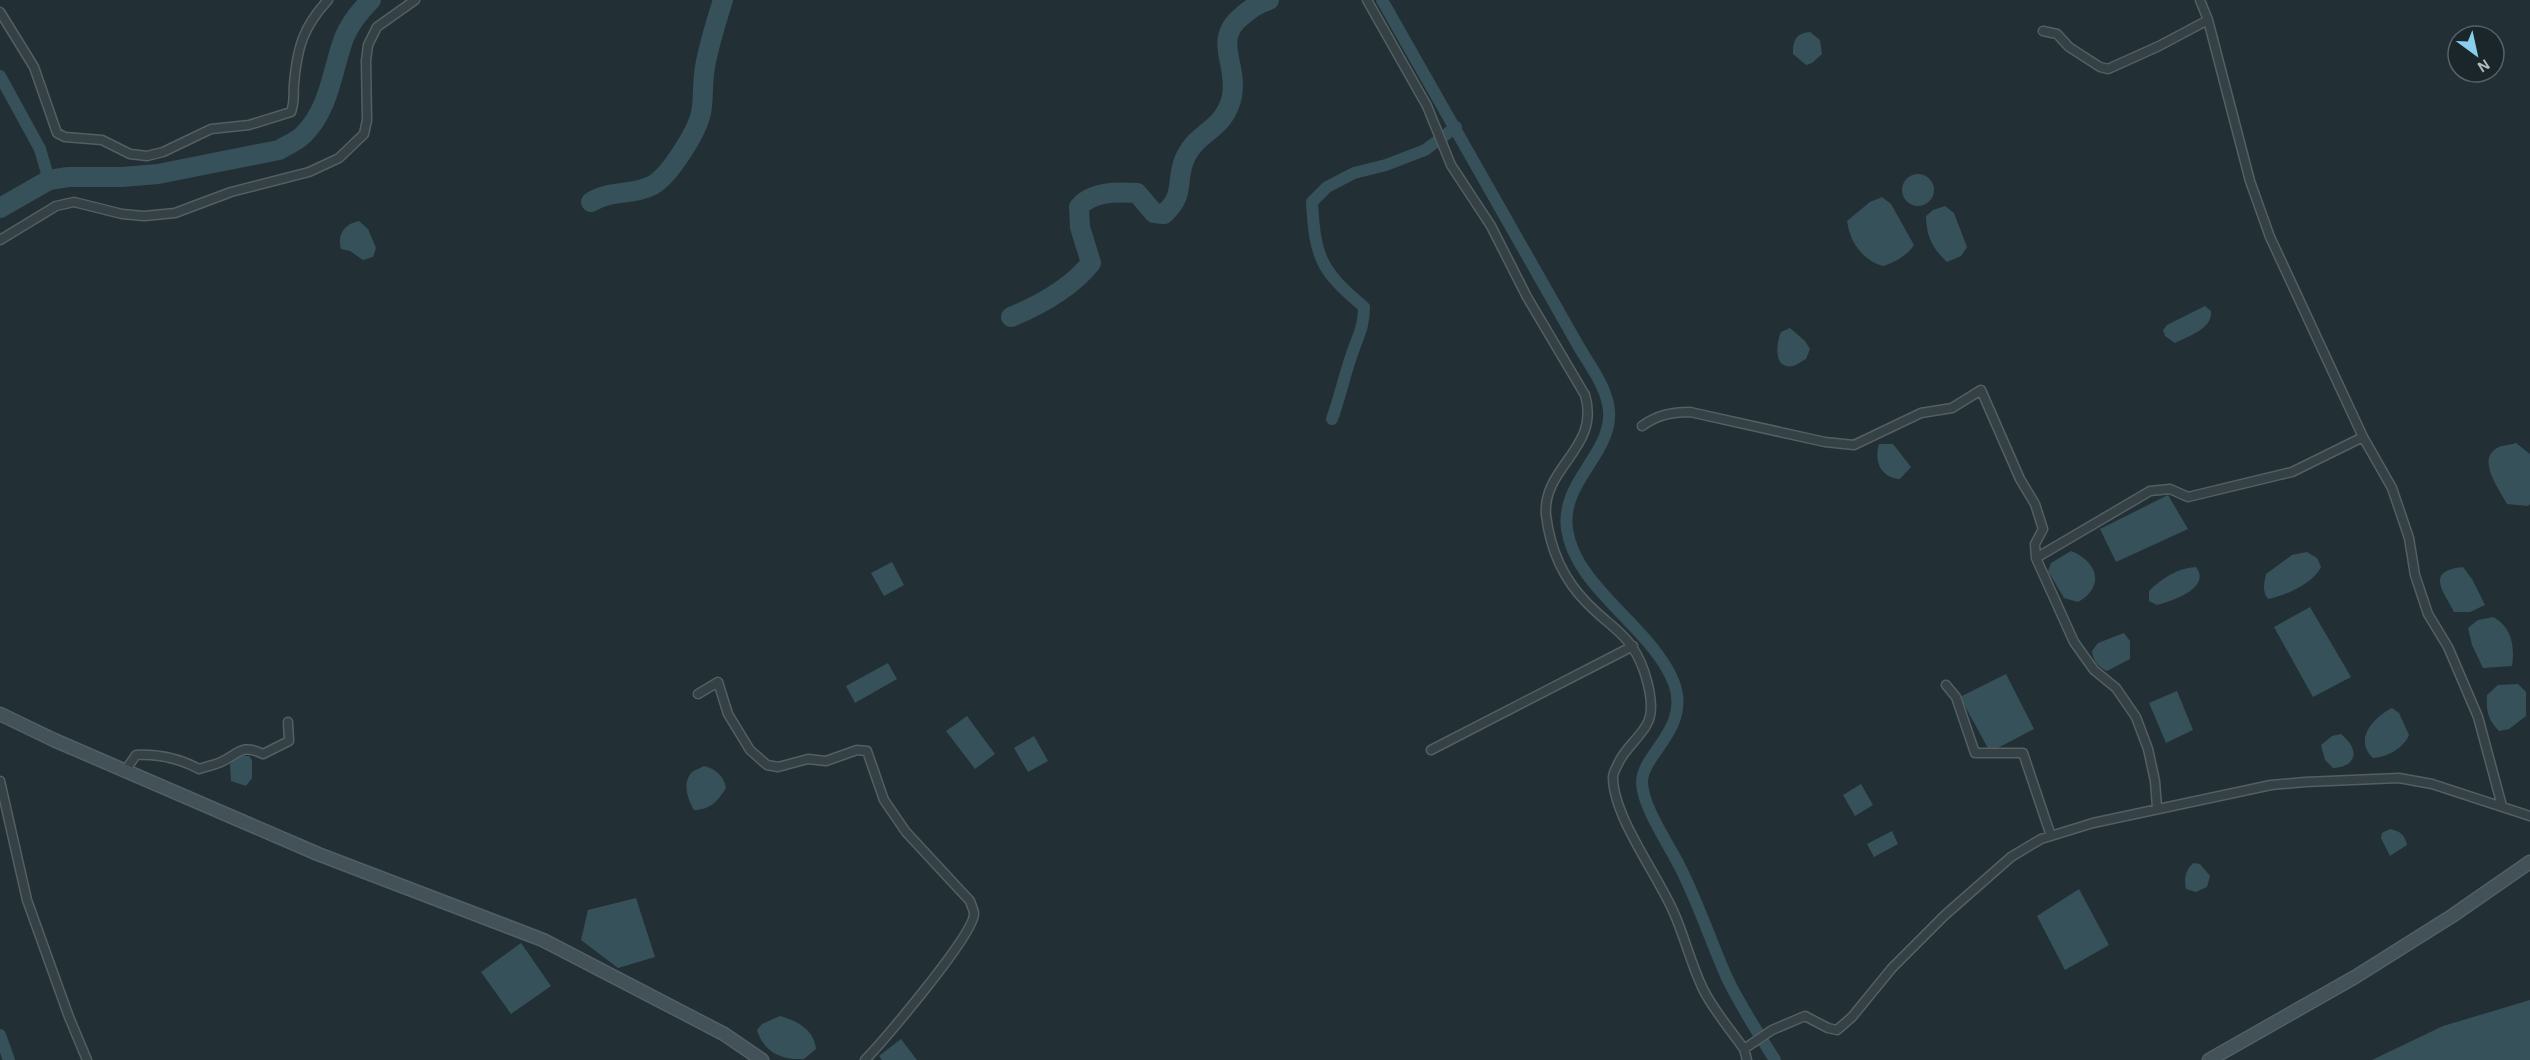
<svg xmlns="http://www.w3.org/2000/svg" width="2530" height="1060" font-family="'Alegreya Sans',sans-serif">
<rect width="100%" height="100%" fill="#223035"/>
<path fill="#36515a" d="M1810 32 1820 40 1822 54 1812 63 1806 65 1793 54C1793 40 1796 33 1810 32Z
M1902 190a16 16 0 1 1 32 0a16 16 0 1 1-32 0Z
M1882 197 1891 204 1914 245C1908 255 1894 263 1883 266 1862 260 1850 242 1847 221L1870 202Z
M1945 206 1954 213 1967 247 1961 256 1947 262C1933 249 1926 236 1926 216L1933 210Z
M359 221 368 229 376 248 373 257 363 260 350 251 341 249C337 235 344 224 359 221Z
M2205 306 2211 311C2213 329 2188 336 2175 343L2165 336 2163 330 2167 325Z
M1790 328 1805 341 1810 349 1806 359C1802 361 1797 365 1793 366 1773 370 1776 343 1781 332Z
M2516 443 2530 454V504L2528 506 2507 504C2500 490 2476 460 2497 448 2502 445 2510 445 2516 443Z
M1879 444H1893L1911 467 1900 479C1880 478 1874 460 1879 444Z
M2168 495 2188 529 2116 562 2100 529Z
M2071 551C2097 561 2106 586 2078 602L2064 598 2048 571 2051 563Z
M2307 552 2317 558 2321 567C2314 583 2285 596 2268 599 2262 591 2264 584 2266 574L2292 555Z
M892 562 904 585 884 596 871 573Z
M2196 567C2212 588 2172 601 2157 605L2149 601V591C2162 578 2178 568 2196 567Z
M2463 567 2472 579 2485 605 2470 612H2454C2444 592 2424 571 2463 567Z
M2310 607 2351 677 2313 697 2274 627Z
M2493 617C2512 627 2515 647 2512 666L2483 668 2472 645 2468 628 2478 620Z
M2124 633 2130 641V659L2107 671C2098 667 2093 661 2092 651L2098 643Z
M888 663 897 679 855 703 846 686Z
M2006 674 2034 729 1990 752 1960 697Z
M2518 684 2526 692V716L2509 729 2499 731C2488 720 2486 711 2487 695L2498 685Z
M2177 691 2193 730 2166 743 2149 703Z
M2392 708 2399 713 2409 735C2403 749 2387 757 2373 758 2353 739 2374 717 2392 708Z
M967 716 995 754 975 769 946 731Z
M2341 734C2359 749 2359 766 2333 768L2325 760 2321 745 2332 736Z
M1034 736 1048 761 1028 772 1014 748Z
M238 756H249L252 760V778L246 786 231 781 230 764Z
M704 766C716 769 724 776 726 788 718 801 710 810 694 810 688 800 682 784 691 773 694 770 701 768 704 766Z
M1861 784 1873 805 1855 816 1843 795Z
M2390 829C2400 831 2405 835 2407 845L2390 856 2381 838 2382 833Z
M1892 831 1898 844 1874 857 1867 844Z
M2193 863 2200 864 2210 876 2207 887 2196 892 2186 889C2184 879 2185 871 2193 863Z
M2079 889 2109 945 2065 970 2037 916Z
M636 898 655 957 618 968 581 940 588 910Z
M521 943 551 986 511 1014 481 972Z
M2530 1000V1060H2372L2443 1026Z
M780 1016C797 1021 814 1029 816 1049L804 1059C782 1060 764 1053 757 1030L762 1024Z
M901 1039 917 1060H882L879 1056Z"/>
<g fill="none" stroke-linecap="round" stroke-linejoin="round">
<path stroke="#36515a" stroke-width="12" d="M1382 0 1579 347C1589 364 1604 384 1608 404 1618 451 1560 479 1567 529 1575 588 1652 627 1674 683 1691 730 1641 754 1642 783 1643 808 1670 846 1681 869 1699 905 1711 942 1727 978 1741 1007 1758 1033 1775 1060
M0 76 40 149 49 180
M1332 419C1340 397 1345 373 1353 351 1359 334 1364 326 1364 307 1321 271 1315 258 1312 202L1327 187 1354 173 1386 165 1425 150 1456 127
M0 1035 9 1060"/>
<path stroke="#36515a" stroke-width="20" d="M591 202C612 189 633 196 653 185 670 175 697 132 701 113 704 98 702 82 705 67 709 44 716 22 723 0
M0 208 49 180 68 177H122L158 174 279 150C287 145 296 142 303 135 330 109 332 70 344 38 350 23 360 11 371 0
M1011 317C1040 305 1071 288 1091 263L1080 227 1079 207C1092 191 1117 192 1137 193L1154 213 1164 214C1187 193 1174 180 1186 156 1198 131 1225 130 1232 96 1238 63 1212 40 1242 16 1251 8 1258 3 1269 0"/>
<defs>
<path id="street" d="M1367 0 1427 106 1451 165 1491 226 1527 297 1585 395C1601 448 1542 467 1546 515 1550 548 1563 579 1587 603 1612 629 1631 634 1644 671 1649 686 1655 710 1647 724 1639 739 1624 749 1618 764 1616 768 1613 773 1613 777 1613 817 1658 875 1674 913 1685 938 1691 964 1703 989 1714 1011 1730 1029 1744 1049L1747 1060
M2200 0 2208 20 2250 181 2270 237 2363 437 2392 488 2409 538 2415 575 2428 614 2448 647 2478 717 2502 806
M0 12 34 67 57 133 65 137 102 140 130 154 147 156 163 152 211 129 249 125 291 112C295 101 293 95 294 84 297 48 303 27 328 0
M2043 31 2057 34 2069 47 2100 67 2108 69 2159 46 2208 20
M0 240 56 206 74 202 122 214 144 216 175 213 231 192 309 172 339 158 364 134 367 120 366 61 368 45 377 27 415 0
M1642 426C1657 415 1672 412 1690 412L1825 442 1854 445 1921 413 1952 408 1981 390 2020 479 2035 504 2043 529 2035 544 2036 558 2074 642 2094 670 2116 688 2136 717 2148 749 2155 781 2157 808
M2036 558 2150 491 2170 489 2188 497 2292 472 2363 437
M1946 685 1956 697 1975 753H2023L2051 836
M698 694 718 682 728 714 750 750 767 765 778 767 808 759 826 761 857 750 867 751 884 800 906 832 970 901C971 905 974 910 974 914 973 936 884 1040 865 1060
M1431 750 1633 646
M125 771 136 755C159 754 179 758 199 769 207 766 216 765 223 761 240 752 243 744 263 754L289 741 288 722
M0 781 27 900 69 1017 87 1060
M1744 1049 1772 1030 1805 1016 1828 1028 1837 1030 1852 1017 1892 968 1945 915 2011 857 2041 839 2093 823 2271 785 2305 782 2399 778 2432 784 2530 816"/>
<path id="secondary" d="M0 714 54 740 318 854 543 940 724 1034 762 1060
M2209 1060 2355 977 2452 916 2530 862"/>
</defs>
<use href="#street" stroke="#525f63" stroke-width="11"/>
<use href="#secondary" stroke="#525f63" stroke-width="15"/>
<use href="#street" stroke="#354145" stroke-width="8"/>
<use href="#secondary" stroke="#435158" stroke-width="12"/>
</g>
<g transform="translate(2476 54) rotate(147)"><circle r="28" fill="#1a262a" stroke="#566267" stroke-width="1.5"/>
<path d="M0-4.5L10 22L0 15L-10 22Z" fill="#89cfed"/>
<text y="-9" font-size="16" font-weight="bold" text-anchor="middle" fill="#afbcc2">N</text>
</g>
</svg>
